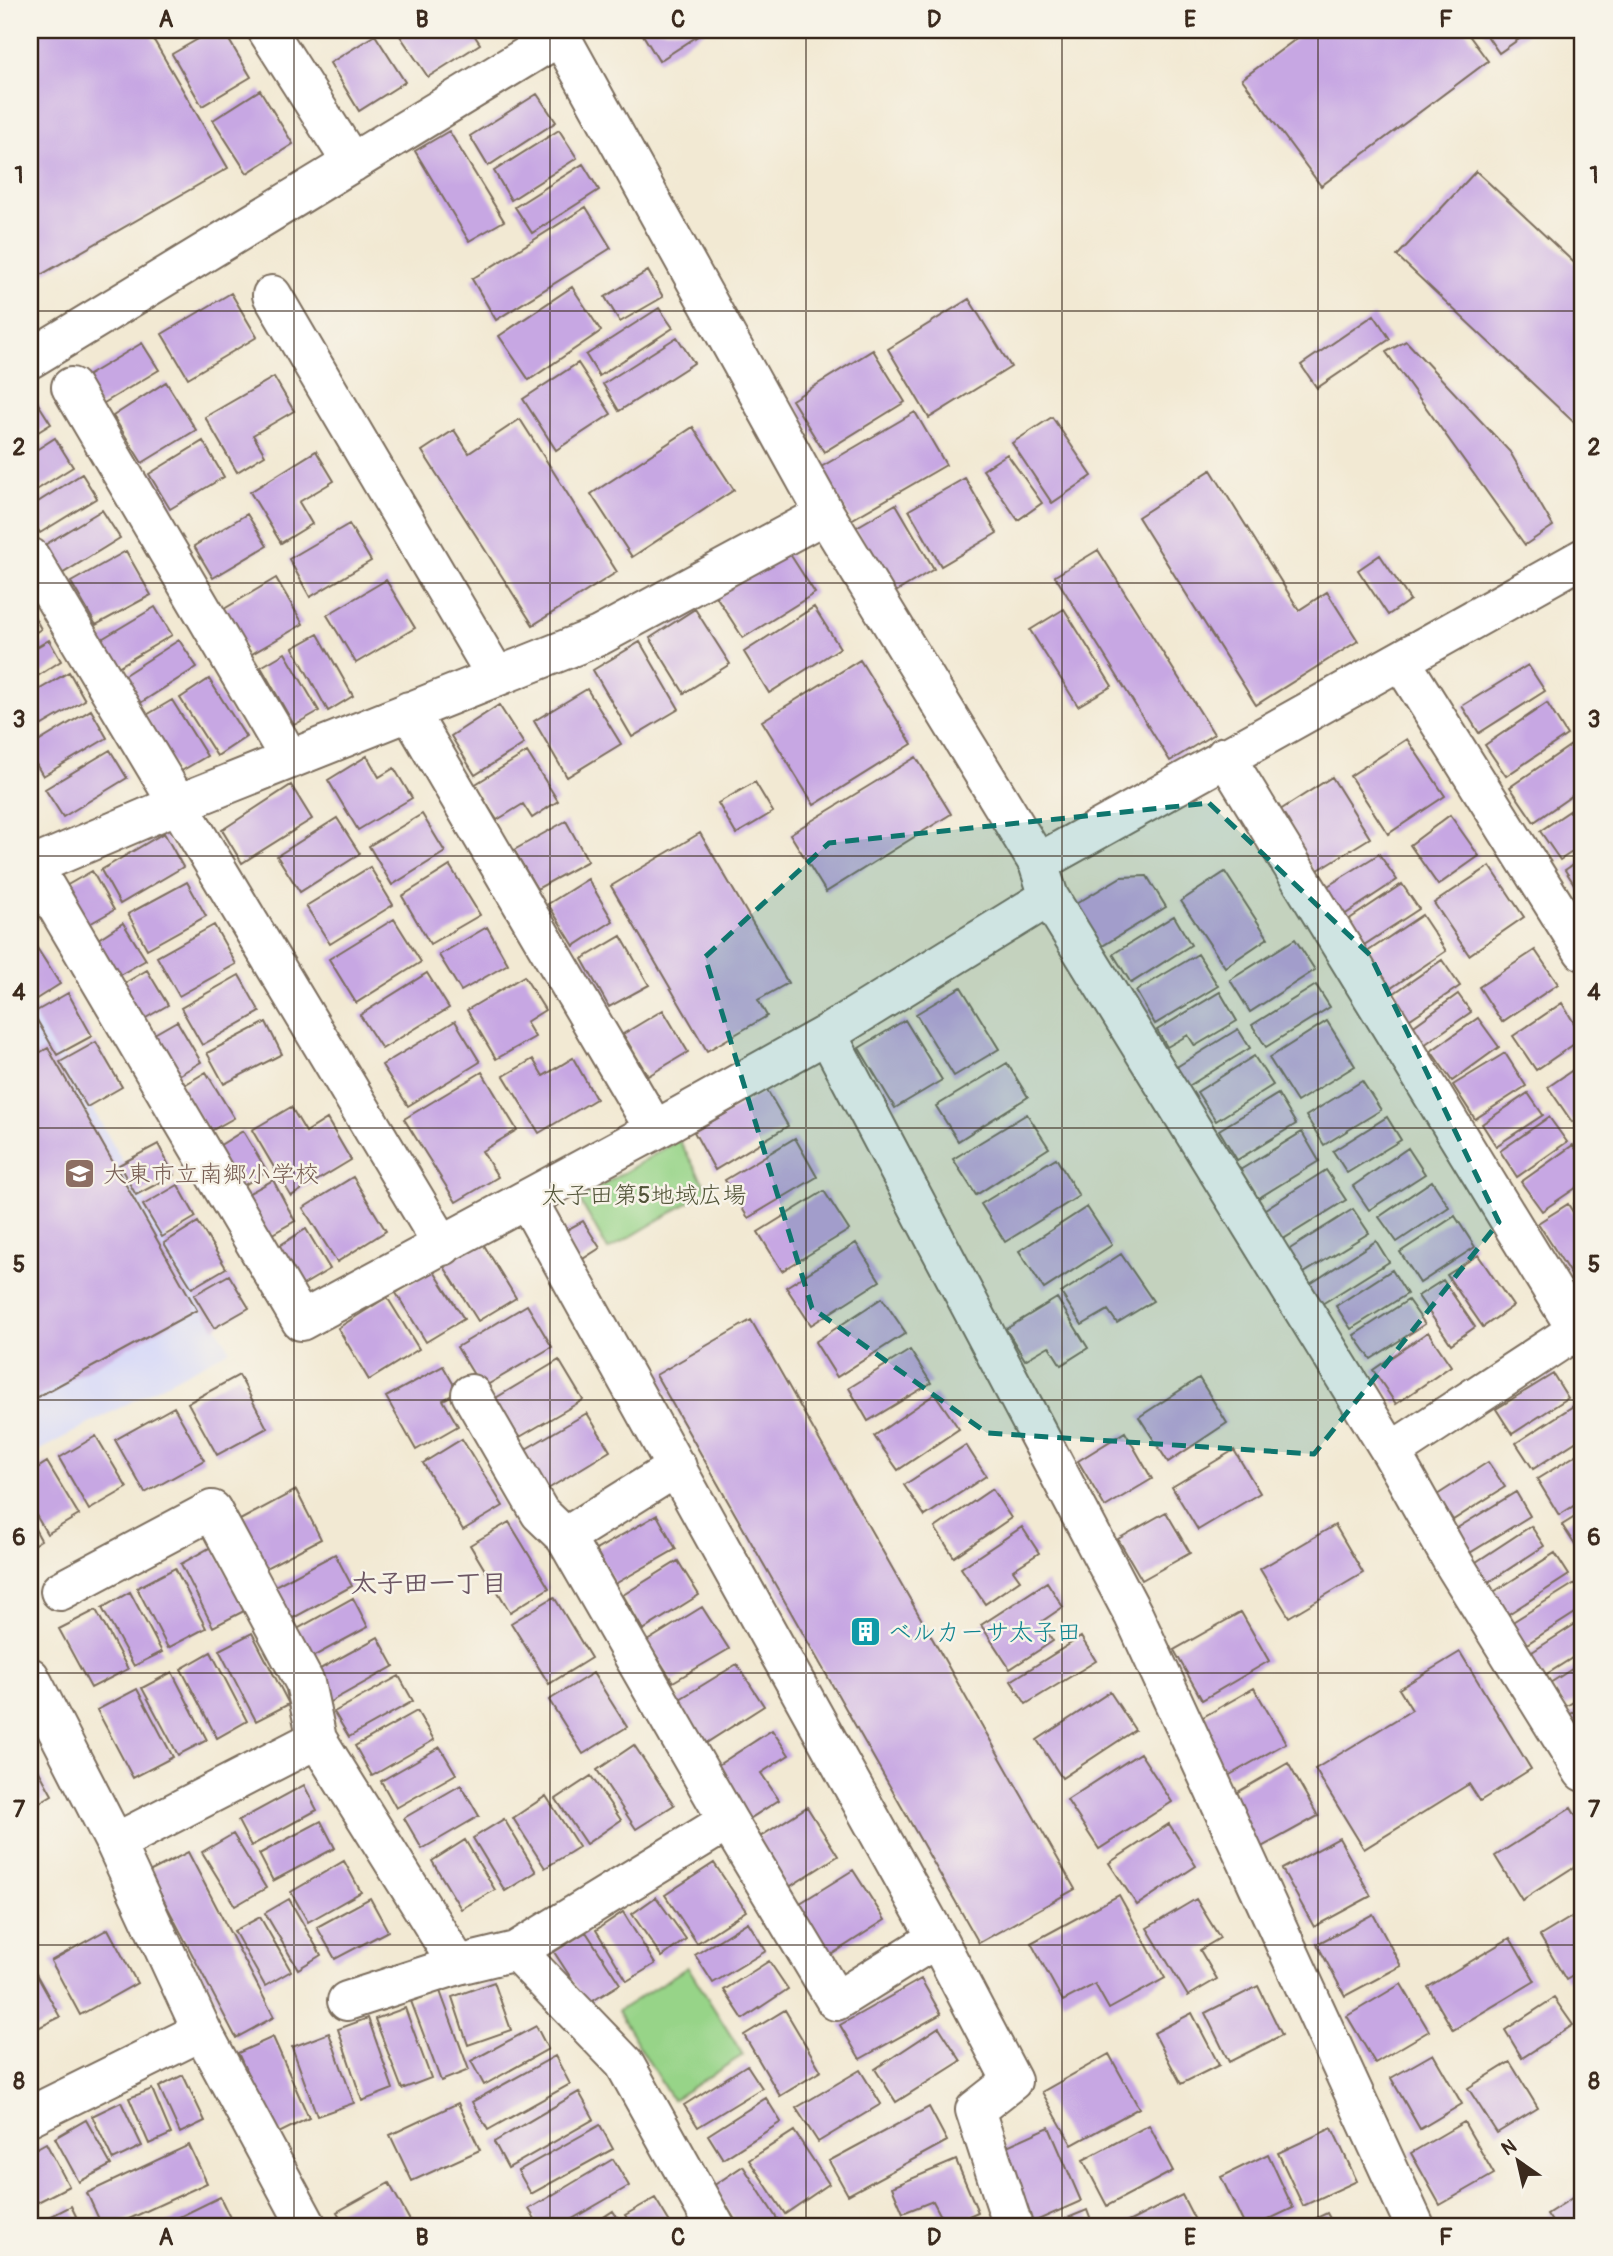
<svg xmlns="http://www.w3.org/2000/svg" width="1613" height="2256" font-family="Pangolin,'Klee One',sans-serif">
<rect width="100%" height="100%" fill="#f7f3e8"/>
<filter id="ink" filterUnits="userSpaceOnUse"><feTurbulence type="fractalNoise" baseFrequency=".0143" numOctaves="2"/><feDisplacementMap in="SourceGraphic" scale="14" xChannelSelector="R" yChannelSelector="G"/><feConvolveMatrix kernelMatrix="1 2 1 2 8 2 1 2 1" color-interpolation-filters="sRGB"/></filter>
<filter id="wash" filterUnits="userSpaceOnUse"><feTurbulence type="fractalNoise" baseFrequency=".00686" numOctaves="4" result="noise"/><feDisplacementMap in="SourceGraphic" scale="28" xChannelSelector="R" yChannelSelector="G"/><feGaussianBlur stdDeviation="1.57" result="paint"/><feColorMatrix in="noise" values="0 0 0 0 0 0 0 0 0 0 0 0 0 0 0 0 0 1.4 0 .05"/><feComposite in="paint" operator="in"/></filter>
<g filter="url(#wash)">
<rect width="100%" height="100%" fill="#f2e9d3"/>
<path fill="#d5d8f9" d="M30 999 230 1350 30 1455Z"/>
<path fill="#97d488" stroke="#697f53" stroke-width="2" d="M679 1140 708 1191 608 1250 579 1199Z
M688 1967 743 2055 672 2100 618 2011Z"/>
<g id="blocks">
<path fill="#c7a7e3" d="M30 30H148L228 168 30 281Z
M214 30H223L251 77 202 106 172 54Z
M396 30H471L480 44 428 77Z
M640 30H707L659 61Z
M1308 30H1465L1488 61 1321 186 1242 79Z
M1483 30H1527L1529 32 1499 53Z
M375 35 405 82 359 111 330 63Z
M260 90 293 144 247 173 213 120Z
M537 94 556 122 488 166 470 136Z
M559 130 577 158 511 200 494 171Z
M449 131 504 221 469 241 415 151Z
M583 164 599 190 532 233 515 207Z
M1476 171 1583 271V431L1397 256Z
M586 207 611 248 496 320 472 279Z
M648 271 663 297 620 322 605 297Z
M572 287 601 331 529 380 499 336Z
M231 293 257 337 188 378 162 334Z
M969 299 1011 367 929 418 888 349Z
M659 308 673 328 599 376 586 355Z
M1374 315 1390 339 1317 388 1301 365Z
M677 337 694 363 619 411 603 384Z
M1406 341 1510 452 1553 526 1525 545 1386 352Z
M142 343 159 370 99 406 82 379Z
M873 350 905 402 824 452 792 400Z
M578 363 611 414 556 450 523 399Z
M274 377 294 411 253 435 265 455 237 472 205 417Z
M166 382 196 430 142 463 113 416Z
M30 391 51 424 30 437Z
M915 412 946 465 851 520 821 467Z
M1052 417 1092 476 1052 503 1012 443Z
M520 419 617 572 533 625 422 451 454 430 469 453Z
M693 427 734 490 632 557 591 494Z
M55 438 73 467 30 494V454Z
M203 441 224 477 170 509 149 474Z
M316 451 334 481 299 502 312 524 281 543 250 492Z
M1007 454 1042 503 1018 520 983 470Z
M1211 470 1299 610 1327 592 1358 641 1256 705 1138 517Z
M82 474 97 498 40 533 30 517V507Z
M965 478 997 533 941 566 909 510Z
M896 504 934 569 894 593 855 528Z
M102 510 120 538 60 575 43 546Z
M247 514 267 546 213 578 194 546Z
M349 524 371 561 310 597 289 559Z
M1098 550 1214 734 1170 761 1055 576Z
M126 551 151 595 96 625 71 582Z
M788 551 815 593 743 638 716 596Z
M1380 555 1410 600 1388 615 1358 570Z
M276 578 303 624 250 655 224 609Z
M386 580 415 628 356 663 327 615Z
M155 607 172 635 116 668 100 640Z
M814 607 840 648 769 693 744 652Z
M30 609 41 629 30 636Z
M695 609 730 664 684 693 650 638Z
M1064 609 1112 686 1078 706 1030 630Z
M318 634 353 696 328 711 293 648Z
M49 640 61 661 30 681V651Z
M179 640 197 667 137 705 120 678Z
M640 642 679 709 632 737 593 670Z
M285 653 319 711 294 725 261 667Z
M860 660 912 744 814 805 762 721Z
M1528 665 1545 691 1479 733 1462 706Z
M69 672 85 700 30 732V695Z
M209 679 246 737 217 756 180 698Z
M587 689 621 744 567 777 534 721Z
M172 700 207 756 178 773 145 716Z
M1547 703 1567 735 1506 776 1485 745Z
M499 705 524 744 475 775 451 736Z
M91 710 107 738 43 776 30 754V747Z
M1407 739 1445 796 1388 834 1350 776Z
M1574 743 1583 758V788L1534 822 1510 787Z
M110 750 127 778 63 817 45 789Z
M527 752 558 801 532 818 523 804 497 820 474 785Z
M367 756 379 777 394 768 412 798 358 830 328 780Z
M916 757 951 814 826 892 790 834Z
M1332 777 1370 838 1315 872 1277 812Z
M755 782 773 812 736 834 718 803Z
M291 785 312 819 242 863 222 830Z
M1583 802V845L1560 860 1540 831Z
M422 814 445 852 392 885 369 846Z
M1450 815 1479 856 1438 885 1410 845Z
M337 818 360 854 300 892 277 856Z
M566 821 588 861 537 889 514 850Z
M164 833 183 867 120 904 101 870Z
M700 833 788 983 758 1000 767 1016 707 1051 611 886Z
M1379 854 1397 880 1341 917 1323 889Z
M1583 858V898L1565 870Z
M450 866 480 915 430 944 402 896Z
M1490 866 1524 917 1469 955 1434 903Z
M370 867 393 905 330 944 306 906Z
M92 871 114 910 86 926 64 887Z
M1225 872 1268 938 1225 967 1181 901Z
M1147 876 1166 907 1099 948 1074 905 1121 877Z
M588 879 613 921 574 946 548 904Z
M187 882 206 916 147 949 128 914Z
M1402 884 1419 909 1364 945 1348 920Z
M1422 915 1446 951 1391 988 1367 952Z
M1174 916 1191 945 1131 983 1113 954Z
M394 919 421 962 356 1003 329 959Z
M123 923 146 960 116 977 95 941Z
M214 925 236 964 179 996 157 957Z
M487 927 508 964 461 991 439 955Z
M621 936 649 985 609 1007 582 959Z
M1295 939 1315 970 1250 1012 1230 980Z
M37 948 60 984 30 1003V953Z
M1535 950 1558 984 1502 1022 1479 987Z
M1198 954 1218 986 1155 1024 1136 991Z
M1442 960 1460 986 1407 1021 1390 996Z
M147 970 168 1005 139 1022 118 987Z
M427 973 449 1008 382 1049 360 1015Z
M239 975 260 1012 202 1045 181 1008Z
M524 976 545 1010 526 1022 535 1037 496 1059 467 1010Z
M1316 985 1330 1007 1266 1047 1252 1025Z
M961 987 999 1049 954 1076 916 1014Z
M1220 992 1237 1021 1195 1046 1188 1035 1167 1047 1157 1030Z
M68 993 92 1036 57 1055 33 1013Z
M1458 994 1471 1012 1424 1045 1411 1028Z
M1562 1003 1583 1038 1536 1070 1513 1036Z
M663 1010 688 1052 648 1076 623 1034Z
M1478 1018 1499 1047 1452 1081 1431 1051Z
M905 1020 942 1080 895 1108 859 1048Z
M177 1021 201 1062 174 1078 149 1037Z
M455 1021 480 1062 408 1106 382 1065Z
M1327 1021 1355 1066 1297 1102 1269 1058Z
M266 1022 282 1054 224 1084 207 1053Z
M1238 1029 1250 1048 1187 1087 1175 1068Z
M96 1042 122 1087 87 1107 60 1062Z
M48 1048 197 1310 30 1401V1058Z
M1505 1053 1526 1086 1475 1119 1453 1085Z
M1254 1056 1273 1085 1216 1121 1197 1092Z
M573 1058 596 1099 539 1133 504 1076 533 1059 543 1076Z
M1007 1063 1028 1097 958 1141 936 1106Z
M1583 1063V1114L1572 1122 1548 1087Z
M206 1072 234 1118 209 1132 181 1087Z
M482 1072 517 1130 482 1151 498 1177 456 1202 404 1119Z
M1362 1081 1381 1110 1324 1145 1306 1116Z
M767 1090 788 1126 715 1170 694 1132Z
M1528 1093 1543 1115 1496 1146 1482 1124Z
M1278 1094 1296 1124 1237 1160 1219 1130Z
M291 1107 306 1132 327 1119 351 1160 291 1196 252 1130Z
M1027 1114 1049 1148 976 1195 953 1159Z
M1387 1117 1401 1140 1347 1173 1333 1151Z
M1549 1117 1567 1142 1517 1177 1500 1151Z
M243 1131 267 1171 238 1189 214 1149Z
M1302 1132 1319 1161 1257 1199 1240 1170Z
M795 1138 817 1177 748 1218 725 1180Z
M158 1144 174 1175 136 1195 119 1165Z
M1573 1145 1583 1159V1183L1542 1211 1521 1182Z
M1408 1148 1425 1174 1369 1210 1353 1186Z
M1056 1158 1079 1196 1005 1242 981 1204Z
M1326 1170 1346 1200 1280 1241 1262 1211Z
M353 1177 386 1231 337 1262 303 1208Z
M273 1180 295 1221 267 1237 244 1196Z
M1432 1181 1449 1207 1397 1242 1379 1217Z
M178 1185 196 1217 162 1237 143 1205Z
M824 1191 849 1230 782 1271 758 1232Z
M1583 1198V1218L1574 1204Z
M1568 1204 1583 1228V1272L1573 1278 1538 1223Z
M1087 1207 1112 1245 1044 1289 1019 1251Z
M1353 1209 1369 1233 1299 1276 1285 1252Z
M1455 1216 1475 1247 1420 1283 1400 1252Z
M583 1221 600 1248 578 1262 561 1233Z
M198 1222 226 1268 192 1288 164 1243Z
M306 1229 330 1269 298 1288 274 1249Z
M1376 1241 1389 1262 1314 1309 1301 1290Z
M482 1242 516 1298 478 1321 443 1265Z
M856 1243 880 1281 811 1325 786 1287Z
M1121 1254 1153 1301 1117 1323 1108 1310 1082 1325 1061 1293Z
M1478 1255 1513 1306 1483 1327 1447 1275Z
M433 1270 464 1319 426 1342 396 1293Z
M1392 1270 1407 1294 1351 1329 1336 1306Z
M229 1275 249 1308 214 1328 194 1295Z
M1443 1280 1475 1327 1451 1344 1418 1296Z
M387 1297 419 1349 369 1380 338 1328Z
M882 1298 906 1333 837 1377 815 1342Z
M1057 1298 1088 1348 1061 1365 1049 1346 1025 1360 1006 1329Z
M1408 1300 1425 1324 1371 1359 1354 1335Z
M527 1305 552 1347 482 1388 457 1347Z
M751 1320 1075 1889 979 1943 656 1375Z
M1428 1332 1451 1366 1396 1404 1373 1370Z
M910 1350 931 1383 868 1421 849 1388Z
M559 1360 583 1400 513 1441 489 1402Z
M443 1366 458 1392 443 1400 458 1426 416 1450 386 1397Z
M1553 1374 1568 1398 1512 1434 1496 1409Z
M239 1375 267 1428 217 1455 188 1403Z
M1199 1378 1227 1423 1168 1462 1139 1417Z
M935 1394 959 1429 898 1470 874 1436Z
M1578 1403 1583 1411V1437L1533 1469 1516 1443Z
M174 1407 204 1460 145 1493 115 1440Z
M587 1413 610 1451 543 1492 519 1453Z
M1125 1432 1152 1479 1105 1507 1078 1461Z
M96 1436 127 1488 89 1510 59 1458Z
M462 1439 503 1506 463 1530 423 1463Z
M966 1445 986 1476 925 1516 904 1485Z
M1234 1450 1260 1493 1198 1530 1172 1487Z
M1583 1451V1500L1559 1515 1537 1479Z
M47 1462 79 1515 47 1534 30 1505V1473Z
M1488 1462 1505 1487 1453 1520 1437 1495Z
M992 1489 1011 1518 954 1557 935 1528Z
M296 1490 321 1539 264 1569 240 1520Z
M1516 1492 1530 1516 1468 1554 1454 1530Z
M1166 1512 1190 1553 1142 1580 1118 1539Z
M1583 1512V1553L1581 1554 1562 1525Z
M657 1515 676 1549 615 1584 596 1550Z
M30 1520 41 1540 30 1547Z
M509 1522 549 1588 510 1612 470 1545Z
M1335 1525 1363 1573 1289 1617 1260 1569Z
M1531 1526 1544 1546 1486 1584 1473 1564Z
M1022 1527 1039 1553 1013 1570 1020 1580 985 1604 961 1568Z
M213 1546 246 1610 213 1627 181 1564Z
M1555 1553 1569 1575 1507 1615 1492 1593Z
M335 1554 352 1586 286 1622 269 1589Z
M678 1561 699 1595 643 1630 623 1595Z
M175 1568 206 1628 168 1648 137 1588Z
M1047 1582 1063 1607 1041 1622 1053 1641 1010 1669 981 1625Z
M1575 1583 1583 1595V1608L1525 1645 1511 1623Z
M130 1592 162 1652 134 1666 102 1608Z
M554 1597 591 1658 549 1684 511 1623Z
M353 1598 368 1627 307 1660 292 1632Z
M702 1607 729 1649 673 1682 647 1641Z
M96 1610 128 1669 91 1688 59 1629Z
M1241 1612 1269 1661 1202 1700 1174 1650Z
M1583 1619V1651L1542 1677 1529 1654Z
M252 1633 289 1704 256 1721 219 1650Z
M378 1637 394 1666 328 1703 311 1674Z
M1081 1637 1096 1661 1026 1704 1011 1681Z
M211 1652 247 1721 217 1738 181 1669Z
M1460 1652 1531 1769 1480 1801 1469 1784 1364 1849 1315 1769 1412 1710 1399 1689Z
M1583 1662V1696L1565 1707 1550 1683Z
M737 1664 764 1706 703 1745 675 1702Z
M172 1672 207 1740 178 1755 142 1688Z
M593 1673 627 1727 583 1754 549 1700Z
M399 1676 413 1701 349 1737 334 1712Z
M1254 1688 1286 1743 1228 1776 1196 1721Z
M137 1689 173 1757 133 1778 97 1710Z
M1110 1692 1135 1730 1062 1778 1037 1740Z
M1583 1706V1737L1568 1716Z
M417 1711 434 1740 372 1776 355 1746Z
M772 1730 789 1755 761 1773 779 1800 743 1823 709 1771Z
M634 1745 674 1805 636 1829 597 1770Z
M440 1747 456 1774 396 1808 381 1781Z
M1140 1753 1172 1802 1099 1849 1067 1800Z
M30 1755 52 1795 30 1808Z
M1288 1763 1318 1816 1258 1849 1229 1797Z
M591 1776 621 1820 586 1844 556 1799Z
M304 1785 317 1810 251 1846 238 1821Z
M461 1785 479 1816 422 1849 404 1818Z
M546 1796 579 1847 545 1868 513 1818Z
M807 1807 838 1856 786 1889 755 1840Z
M1571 1808 1583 1828V1861L1522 1900 1495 1856Z
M504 1819 536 1872 505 1891 473 1838Z
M321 1821 335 1848 273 1881 259 1854Z
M1169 1824 1196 1866 1137 1905 1109 1863Z
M233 1834 266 1888 235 1906 202 1852Z
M1339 1838 1371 1896 1314 1927 1282 1869Z
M465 1840 495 1890 461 1909 432 1861Z
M188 1852 274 2017 236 2038 149 1872Z
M344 1861 361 1892 308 1922 291 1892Z
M714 1863 746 1911 697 1943 665 1895Z
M853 1870 885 1920 829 1956 797 1905Z
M1119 1895 1165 1978 1109 2009 1095 1984 1063 2001 1031 1943Z
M656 1897 686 1939 662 1957 632 1914Z
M370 1898 388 1931 335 1959 317 1927Z
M289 1899 321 1955 298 1969 265 1913Z
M1196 1899 1220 1938 1200 1950 1217 1979 1188 1996 1147 1928Z
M1583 1910V1970L1566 1980 1540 1936Z
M623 1912 655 1964 627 1981 596 1930Z
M1373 1914 1401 1966 1345 1996 1317 1944Z
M260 1917 291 1971 265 1986 234 1931Z
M748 1922 766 1951 713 1983 695 1955Z
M108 1929 137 1983 80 2015 51 1961Z
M586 1932 620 1984 588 2004 554 1952Z
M1510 1938 1535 1981 1453 2030 1428 1987Z
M769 1961 788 1989 743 2019 724 1990Z
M30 1963 60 2017 30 2032Z
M921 1979 941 2014 860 2059 840 2025Z
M494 1982 511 2030 468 2045 452 1997Z
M1401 1984 1429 2031 1375 2063 1347 2016Z
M1258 1986 1282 2035 1229 2062 1205 2013Z
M440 1991 469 2070 441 2081 411 2001Z
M1554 1998 1573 2025 1522 2058 1505 2030Z
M405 2008 431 2078 402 2089 375 2019Z
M785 2010 821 2071 780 2096 744 2035Z
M1192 2013 1219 2065 1181 2084 1154 2033Z
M368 2018 393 2089 362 2101 338 2029Z
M536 2026 548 2049 484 2085 471 2061Z
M939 2027 961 2061 896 2102 875 2069Z
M329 2033 354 2103 317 2116 292 2047Z
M273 2037 309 2118 275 2135 238 2053Z
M1109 2054 1139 2108 1072 2145 1042 2092Z
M1433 2054 1462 2104 1420 2129 1391 2078Z
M555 2056 570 2084 488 2130 472 2102Z
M1510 2062 1538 2108 1497 2133 1468 2088Z
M747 2065 762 2088 698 2127 684 2105Z
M860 2070 881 2104 818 2142 796 2108Z
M183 2075 205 2121 180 2133 159 2087Z
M152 2089 171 2134 149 2144 129 2098Z
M579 2092 594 2119 508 2168 494 2142Z
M766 2098 781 2122 723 2159 708 2135Z
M121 2102 142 2146 113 2160 92 2116Z
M458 2103 480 2150 412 2181 390 2135Z
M929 2107 947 2141 848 2195 829 2161Z
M86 2120 111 2165 79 2182 55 2138Z
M1464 2122 1494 2174 1440 2205 1411 2153Z
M600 2125 613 2149 531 2194 518 2171Z
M1149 2125 1173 2171 1107 2206 1083 2160Z
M1049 2127 1081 2201 1027 2225 996 2151Z
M1332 2128 1357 2181 1303 2206 1278 2153Z
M794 2131 829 2184 785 2214 749 2160Z
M46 2143 69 2186 30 2206V2152Z
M189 2145 207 2183 114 2226H102L87 2193Z
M1268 2154 1293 2208 1255 2226H1245L1221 2177Z
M613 2159 629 2186 560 2226H539L529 2209Z
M956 2160 978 2212 946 2226 933 2201 903 2213 892 2187Z
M743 2166 779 2222 772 2226H739L713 2186Z
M389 2183 413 2226H345L337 2212Z
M1583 2191V2226H1555L1547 2214Z
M1182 2195 1198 2226H1120Z
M220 2197 234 2226H161Z
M655 2198 672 2226H632L625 2215Z
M71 2206 81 2226H32Z
M1087 2210 1093 2226H1048Z
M613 2211 623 2226H590Z
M1327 2213 1334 2226H1300Z"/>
</g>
</g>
<g filter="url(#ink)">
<use href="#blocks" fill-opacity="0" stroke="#7b6d5d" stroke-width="2"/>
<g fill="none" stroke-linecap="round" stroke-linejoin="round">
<defs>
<path id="minor" d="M267 30 352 163
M557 30 825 514 1038 863 1049 897 1391 1452 1454 1564 1583 1772
M272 295 496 676
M30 359 560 36
M71 387 290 759
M825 514 599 636 178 804 33 866 301 1321 655 1130 827 1034 1049 897
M30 557 443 1246
M1401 661 1583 951
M409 711 655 1130
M1225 756 1583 1340
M1038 863 1583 558
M827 1034 1134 1616 1415 2226
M527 1199 937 1938 1012 2081 975 2110 1013 2226
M471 1394 540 1513 565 1537
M1391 1452 1583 1326
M677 1467 565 1537 728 1821 836 2001 937 1938
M60 1591 212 1510 305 1683 317 1739
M30 1677 115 1843 202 2031 307 2226
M115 1843 317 1739 458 1965
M516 1951 624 2063 715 2226
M347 2001 458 1965 516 1951 728 1821
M30 2116 202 2031"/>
</defs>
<use href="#minor" stroke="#7b6d5d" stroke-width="42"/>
<use href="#minor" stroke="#fff" stroke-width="38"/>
</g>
</g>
<path fill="#0f766e" fill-opacity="0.2" stroke="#0f766e" stroke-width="5" stroke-dasharray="14 9" stroke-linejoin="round" d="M1209 803 1370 955 1499 1222 1314 1454 987 1433 812 1308 705 957 829 843Z"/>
<path fill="none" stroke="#3b2a1e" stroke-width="2" stroke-opacity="0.55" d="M294 30V2226M550 30V2226M806 30V2226M1062 30V2226M1318 30V2226M30 311H1583M30 583H1583M30 856H1583M30 1128H1583M30 1400H1583M30 1673H1583M30 1945H1583"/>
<defs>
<symbol id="school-square" viewBox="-11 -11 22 22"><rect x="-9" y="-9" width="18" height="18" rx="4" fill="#8d6e63" stroke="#f7f3e8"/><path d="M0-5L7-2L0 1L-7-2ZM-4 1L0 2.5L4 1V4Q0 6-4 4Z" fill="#fff"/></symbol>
<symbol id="building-square" viewBox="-11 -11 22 22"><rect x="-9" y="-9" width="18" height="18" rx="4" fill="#0f9aa8" stroke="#f7f3e8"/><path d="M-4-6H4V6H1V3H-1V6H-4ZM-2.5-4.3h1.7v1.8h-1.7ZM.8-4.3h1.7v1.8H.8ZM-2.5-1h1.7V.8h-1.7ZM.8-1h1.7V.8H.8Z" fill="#fff"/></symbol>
</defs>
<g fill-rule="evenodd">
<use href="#school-square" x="62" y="1156" width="35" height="35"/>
<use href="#building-square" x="848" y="1614" width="35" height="35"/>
</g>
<g text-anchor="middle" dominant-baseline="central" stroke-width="5" stroke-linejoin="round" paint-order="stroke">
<g font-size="24" fill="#785e54" stroke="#f7f3e8" text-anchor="start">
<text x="103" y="1174">大東市立南郷小学校</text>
</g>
<g font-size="24" fill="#525438" stroke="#f7f3e8">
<text x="644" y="1195">太子田第5地域広場</text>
</g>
<g font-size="24" fill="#0d838f" stroke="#f7f3e8" text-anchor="start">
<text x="888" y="1632">ベルカーサ太子田</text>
</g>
<g font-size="26" font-weight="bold" fill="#6c5663" stroke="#f7f3e8">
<text x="429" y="1584">太子田一丁目</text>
</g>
</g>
<rect width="1613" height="2256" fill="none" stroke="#f7f3e8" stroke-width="77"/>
<g transform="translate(1518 2161) rotate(326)" stroke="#f7f3e8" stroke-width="5" paint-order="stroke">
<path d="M0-5L12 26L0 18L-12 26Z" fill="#3b2a1e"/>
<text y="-10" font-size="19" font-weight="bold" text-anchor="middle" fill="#3b2a1e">N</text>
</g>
<rect x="38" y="38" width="1536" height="2180" fill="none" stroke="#3b2a1e" stroke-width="2.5"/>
<g font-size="23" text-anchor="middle" font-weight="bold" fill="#3b2a1e">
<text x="166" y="27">A</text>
<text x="422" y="27">B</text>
<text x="678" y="27">C</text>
<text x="934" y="27">D</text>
<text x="1190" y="27">E</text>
<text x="1446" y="27">F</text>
<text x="19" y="183">1</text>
<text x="1594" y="183">1</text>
<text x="19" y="455">2</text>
<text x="1594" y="455">2</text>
<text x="19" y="727">3</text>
<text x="1594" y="727">3</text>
<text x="19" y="1000">4</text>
<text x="1594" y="1000">4</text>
<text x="19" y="1272">5</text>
<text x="1594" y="1272">5</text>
<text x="19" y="1545">6</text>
<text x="1594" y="1545">6</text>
<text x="19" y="1817">7</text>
<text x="1594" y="1817">7</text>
<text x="19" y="2089">8</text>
<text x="1594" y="2089">8</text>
<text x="166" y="2245">A</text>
<text x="422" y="2245">B</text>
<text x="678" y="2245">C</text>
<text x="934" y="2245">D</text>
<text x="1190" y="2245">E</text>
<text x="1446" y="2245">F</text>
</g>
</svg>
